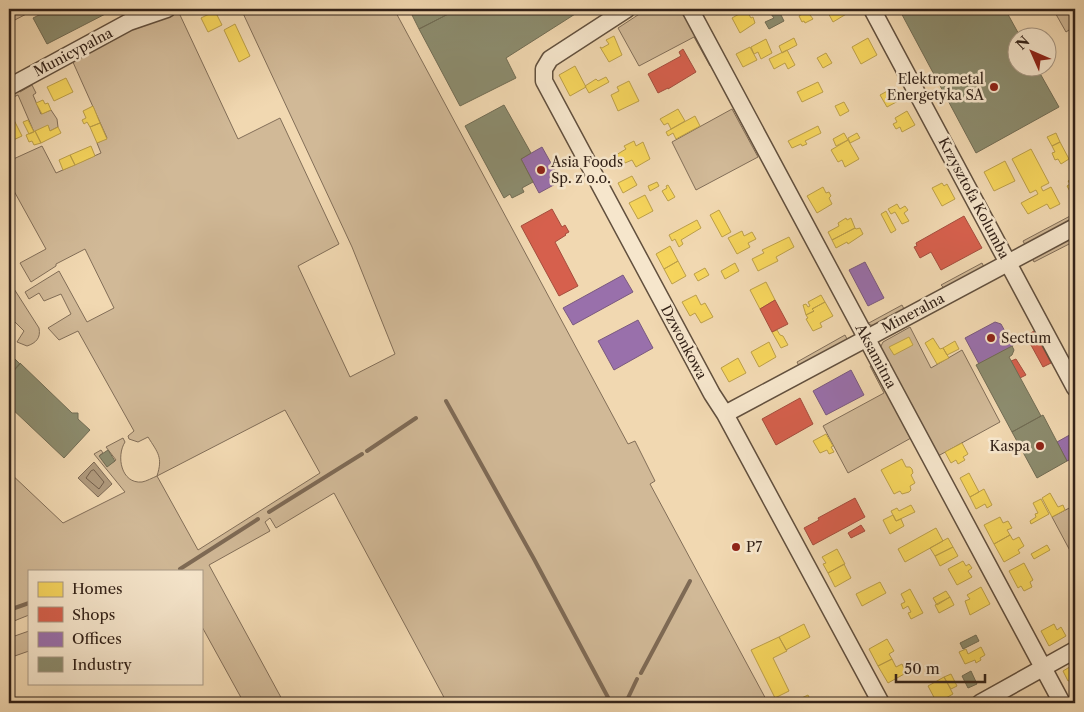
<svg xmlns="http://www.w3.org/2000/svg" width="1084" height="712" font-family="'Libre Caslon Text',serif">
<rect width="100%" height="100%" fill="#f1d8b1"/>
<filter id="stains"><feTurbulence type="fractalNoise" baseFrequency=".004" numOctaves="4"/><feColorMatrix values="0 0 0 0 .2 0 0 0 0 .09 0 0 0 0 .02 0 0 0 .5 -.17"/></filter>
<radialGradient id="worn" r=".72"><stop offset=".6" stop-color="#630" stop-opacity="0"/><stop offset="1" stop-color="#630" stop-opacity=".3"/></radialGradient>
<path fill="#d1b997" stroke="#826e58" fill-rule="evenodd" d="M9 9H36L9 23Z
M241 9H394L628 444 635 441 655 481 650 484 768 703H447L334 493 276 528 270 518 265 522 270 531 209 565 284 703H244L201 625V571H29V615L9 623V472L63 523 125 492 94 454 101 450 103 453 100 455 107 466 116 460 106 447 123 438 125 442C116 456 121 484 142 482 147 481 152 478 157 476 163 457 158 453 148 437L138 442 129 439 128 436 134 431 78 331 59 340 48 328 71 314 61 294 44 301 39 293 29 299 25 292 59 271 87 322 114 308 85 249 56 264V266L31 282 20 263 46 249 9 182V161L42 146 56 173 101 153 97 143 107 138 72 60 141 25 176 11 180 15 238 139 280 118 339 244 298 266 350 377 395 354 352 247ZM285 410 320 473 198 550 157 476Z
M647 9H681L711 65 710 66 694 37 639 66 618 28Z
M1053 9H1075V26L1066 32Z
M32 85 36 93 33 95 41 114 51 110 57 119 58 127 50 131 48 126 34 132 18 95 11 98 10 93 18 88 20 92Z
M732 109 758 157 696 190 672 142Z
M1072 215 1075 217V221L1026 247 1023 241Z
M1075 234V241L1034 262 1031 256Z
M982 263 985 269 945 289 941 285Z
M9 281 39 328C41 338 36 343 27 346L17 342 24 331 9 316Z
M902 305 905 311 875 326 867 324Z
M910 327 931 368 962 350 1000 422 938 456 880 348 883 342Z
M845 335 848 341 799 366 797 362Z
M872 365 911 438 848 473 823 426 884 393 870 366Z
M1075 505V560L1052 517Z
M29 631V651L9 658V638Z"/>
<path fill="#b09a7d" stroke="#7e6a55" d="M94 462 112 484 98 497 78 478Z"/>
<path fill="#f6d55c" stroke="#bc9f48" d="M811 9H813L815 13 810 15 813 19 805 23 804 21 802 22 799 16Z
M826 9H853V10L833 22Z
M746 10 751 18 753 17 755 23 740 33 732 18Z
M215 11 222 25 208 32 201 18Z
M235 24 250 56 239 62 224 30Z
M614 36 622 55 609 62 600 47 602 48 609 44 606 40Z
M794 38 797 45 782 53 779 46Z
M868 38 877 55 861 64 852 47Z
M766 39 772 53 761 59 758 52 754 54 751 47Z
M750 47 757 60 743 67 736 54Z
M787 50 795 65 788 69 785 63 774 69 769 59Z
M826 53 832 63 823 68 817 58Z
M575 66 586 87 570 96 559 75Z
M606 77 609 82 589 93 585 86 596 79 598 81Z
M66 78 73 92 54 101 47 87Z
M629 81 639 101 618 111 611 95 619 91 617 87Z
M818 82 823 92 802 102 797 92Z
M895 87 902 99 887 107 880 95Z
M43 100 45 104 48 103 51 110 42 114 36 103Z
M844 102 849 111 840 116 835 106Z
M93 106 100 123 90 127 87 122 84 124 82 120 86 118 83 111Z
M678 109 685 121 671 129 668 123 664 125 660 119Z
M907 111 915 125 902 132 900 127 896 129 893 124 897 122 895 118Z
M695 116 700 126 676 139 673 133 668 136 666 132Z
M14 120 22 136 9 142V122Z
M28 120 34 132 29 134 23 122Z
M100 123 107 139 97 143 90 127Z
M48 125 50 131 58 127 61 133 41 143 35 131Z
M818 126 821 133 805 141 807 144 802 146 801 144 792 148 788 141Z
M35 131 41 143 34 145 32 141 29 142 26 135Z
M844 133 848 140 836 146 833 139Z
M857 133 860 138 850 143 848 138Z
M1056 133 1060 142 1052 146 1047 137Z
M848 140 859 159 845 167 842 160 838 162 831 150Z
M634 141 636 146 643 142 650 159 636 167 632 160 625 163 623 158 619 161 616 155 626 149 624 146Z
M1060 142 1069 159 1061 164 1058 159 1055 160 1052 153 1055 152 1052 146Z
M91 146 95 156 75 165 70 155Z
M1031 149 1049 183 1041 187 1043 191 1051 187 1060 204 1050 209 1047 204 1028 214 1021 203 1038 194 1036 190 1030 193 1012 159Z
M70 155 75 165 63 170 59 160Z
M1005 161 1015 181 994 191 984 172Z
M632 176 637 185 623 193 618 183Z
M1075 177V196L1073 197 1067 186 1070 184 1068 181Z
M657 182 659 186 650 191 648 186Z
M942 183 944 186 947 184 955 199 942 206 932 188Z
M668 185 675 197 668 201 662 191 667 188 666 186Z
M823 187 826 193 829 192 831 196 829 198 832 204 817 213 807 196Z
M645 195 653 211 638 219 629 203Z
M897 204 900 209 905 206 908 210 904 213 909 221 902 224 895 212 891 214 888 209Z
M719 210 731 232 722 237 710 215Z
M886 211 896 230 891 233 881 214Z
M846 218 847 220 851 218 855 228 832 240 828 232 839 226 838 223Z
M697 220 701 228 681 240 683 244 679 247 675 239 672 241 669 235Z
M855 228 856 229 860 228 863 234 848 244 847 242 836 248 832 240Z
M742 231 744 236 752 232 756 239 748 243 750 247 737 254 728 238Z
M789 237 794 247 776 257 778 261 758 271 752 259 764 253 762 250Z
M670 246 678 261 664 269 656 254Z
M678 261 686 276 672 284 664 269Z
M735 263 739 271 725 279 721 271Z
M705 268 709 275 698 281 694 274Z
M766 282 775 300 760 309 750 290Z
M696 295 701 305 705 303 713 317 701 323 695 313 690 316 682 302Z
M821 295 825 302 812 309 814 311 806 315 803 305 806 304 808 307 810 306 808 302Z
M825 302 833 316 820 323 822 327 813 331 806 319 808 318 806 315 814 311 812 309Z
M777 330 780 335 783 336 788 345 781 348 772 332Z
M909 337 913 345 894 355 889 347Z
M933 338 940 349 943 348 949 358 937 364 925 343Z
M955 341 959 349 947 355 943 348Z
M769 342 776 357 759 367 751 352Z
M738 358 746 373 729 382 721 368Z
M826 434 833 446 831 447 834 452 829 454 827 450 820 453 813 441Z
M962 443 968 454 963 457 965 460 958 464 956 460 951 463 945 452Z
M902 459 906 467H910L912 469 913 473 911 475 915 483 910 486 911 490 909 492 902 494 900 491 894 494 881 470Z
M969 473 979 492 970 497 960 478Z
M984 489 992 505 987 508 985 504 976 509 970 497Z
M1050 493 1058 507 1063 505 1065 510 1052 517 1042 498Z
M1041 499 1049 514 1031 524 1030 521 1036 517 1035 514 1038 513 1033 503Z
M911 505 915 512 896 521 891 511 897 508 899 511Z
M893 515 896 521 901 519 904 526 890 534 883 520Z
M1000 517 1003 523 1008 521 1012 528 1007 530 1010 535 994 544 984 525Z
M936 528 943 541 905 562 898 549Z
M1010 535 1013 540 1019 537 1024 546 1018 550 1020 553 1004 562 994 544Z
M948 538 953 547 935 556 930 548Z
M1047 545 1050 550 1034 559 1031 554Z
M953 547 958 556 940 566 935 556Z
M837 549 845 564 828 573 823 564 826 563 822 557Z
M963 561 966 566 969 564 972 568 968 571 972 577 957 585 948 569Z
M1024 563 1033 580 1030 582 1032 587 1024 591 1021 586 1018 588 1009 571Z
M844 564 851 578 835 587 828 573Z
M880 582 886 593 862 606 856 594Z
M981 587 990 604 970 615 965 601 970 599 967 595Z
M910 589 923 613 911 619 908 613 911 612 908 606 903 609 901 604 905 602 901 594Z
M946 591 950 597 937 605 933 598Z
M950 597 954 605 939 613 935 605Z
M804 624 810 637 786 650 779 637Z
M1054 624 1057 630 1061 627 1066 636 1049 646 1041 631Z
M779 637 787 651 773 658 789 691 775 698 751 650Z
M887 639 894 651 889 654 892 659 878 666 869 649Z
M981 647 985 655 980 658 981 660 976 663 975 660 965 664 959 652 966 649 968 654Z
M892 659 896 667 902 664 906 673 888 683 878 666Z
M1073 665 1075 666V678L1068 681 1063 671Z
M951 674 957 686 951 689 944 677Z
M944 677 953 694 937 703 928 686Z
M808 695 811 701 807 703H791Z"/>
<path fill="#d6604d" stroke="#a54d3d" d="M683 49 696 72 668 89V88L658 93 648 74 681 56 679 52Z
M552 209 562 227 565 225 569 232 565 234 566 235 555 242 578 286 559 296 521 226Z
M964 216 982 248 941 270 931 252 920 258 914 247 917 246 916 243Z
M775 300 788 324 772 332 760 309Z
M1034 331 1051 363 1043 367 1026 336Z
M1016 359 1026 375 1020 378 1011 361Z
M800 398 813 424 776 445 762 419Z
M855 498 865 517 813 545 804 528 819 520 818 518Z
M861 525 865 531 851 538 848 533Z"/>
<path fill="#9970ab" stroke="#7a597f" d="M542 147 561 181 539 193 521 159Z
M865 262 884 298 868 306 849 270Z
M623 275 633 292 573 325 563 308Z
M638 320 653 348 614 370 598 341Z
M995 322 1001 324 1013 346 979 364 965 338Z
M851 370 864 395 826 415 813 391Z
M1075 432V457L1067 461 1057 442Z"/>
<path fill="#8c8c6e" stroke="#716c54" d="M51 9H115L47 44 33 18Z
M409 9H458L419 29Z
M458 9H501V10L503 9H583L506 58 516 78 460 106 419 29Z
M767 9H778L784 21 769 29 765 22 774 18Z
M899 9H1005L1021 38H1016V68H1037L1059 107 976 153Z
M504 105 531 153 521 159 533 182 522 188 524 192 512 198 510 194 504 198 465 126Z
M1012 346 1014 350 1012 355 1009 357 1041 416 1012 432 976 365Z
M9 353 20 364 9 376Z
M20 363 72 413H78V419L90 430 64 458 9 406V376Z
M1043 415 1067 461 1037 478 1012 432Z
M108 450 115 461 107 467 99 456Z
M976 635 979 641 963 649 960 643Z
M971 671 977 684 968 688 962 676Z"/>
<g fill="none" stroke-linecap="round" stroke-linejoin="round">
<path stroke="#725e4a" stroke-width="1" d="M94 470 104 482 99 489 86 478 91 471Z"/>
<path stroke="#7e6a55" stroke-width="4" d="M446 401 534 559 611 703
M367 451 416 418
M269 512 362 454
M180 569 258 519
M9 610 29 603
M641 673 690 581
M627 700 637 679"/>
<defs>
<path id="minor" d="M627 9 550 59 544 69V81L712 394 725 414 881 703
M690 9 1062 703
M872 9 1075 388
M9 87 129 22 167 9
M725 414 1075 227
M980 703 1075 650"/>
</defs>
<use href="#minor" stroke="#62503e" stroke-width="19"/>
<use href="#minor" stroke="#f6e6cc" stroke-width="16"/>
</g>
<g fill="#8f2418" stroke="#f6e6cc" stroke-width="2">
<circle cx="994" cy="87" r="5"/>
<circle cx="541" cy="170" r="5"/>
<circle cx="991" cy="338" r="5"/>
<circle cx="1040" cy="446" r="5"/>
<circle cx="736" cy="547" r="5"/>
</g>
<g text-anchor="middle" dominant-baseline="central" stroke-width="5" stroke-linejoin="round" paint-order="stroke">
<g font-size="14" fill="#332218" stroke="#f6e6cc">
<text transform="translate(73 52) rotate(-28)">Municypalna</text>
<text transform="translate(974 198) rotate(62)">Krzysztofa Kolumba</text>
<text transform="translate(913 313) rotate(-28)">Mineralna</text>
<text transform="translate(684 342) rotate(62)">Dzwonkowa</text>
<text transform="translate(876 356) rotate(62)">Aksamitna</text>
</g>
<g font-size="14" fill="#332218" stroke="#f6e6cc" text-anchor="start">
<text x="984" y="79" text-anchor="end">Elektrometal<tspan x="984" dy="16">Energetyka SA</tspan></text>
<text x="551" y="162">Asia Foods<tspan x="551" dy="16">Sp. z o.o.</tspan></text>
<text x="1001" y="338">Sectum</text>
<text x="1030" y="446" text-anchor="end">Kaspa</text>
<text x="746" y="547">P7</text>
</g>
</g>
<rect width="1084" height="712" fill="none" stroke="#f1d8b1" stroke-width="30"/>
<rect x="10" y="10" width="1064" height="692" fill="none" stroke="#332218" stroke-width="2.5"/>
<rect x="15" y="15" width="1054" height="682" fill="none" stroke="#332218"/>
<rect x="28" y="570" width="175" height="115" fill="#f6e6cc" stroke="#a89884"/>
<rect x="38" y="582" width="25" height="15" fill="#f6d55c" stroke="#a89884"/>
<text x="72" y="594" font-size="15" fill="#332218">Homes</text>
<rect x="38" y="607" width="25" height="15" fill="#d6604d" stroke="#a89884"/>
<text x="72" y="620" font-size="15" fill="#332218">Shops</text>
<rect x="38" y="632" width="25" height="15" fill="#9970ab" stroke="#a89884"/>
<text x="72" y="644" font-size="15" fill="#332218">Offices</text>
<rect x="38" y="657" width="25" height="15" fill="#8c8c6e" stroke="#a89884"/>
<text x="72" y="670" font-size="15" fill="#332218">Industry</text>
<g transform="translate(1032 52) rotate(315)"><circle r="24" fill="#f6e6cc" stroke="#a89884"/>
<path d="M0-4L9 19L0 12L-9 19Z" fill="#8f2418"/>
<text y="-8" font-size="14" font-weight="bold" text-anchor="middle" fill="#332218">N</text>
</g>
<path d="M896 674v8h89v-8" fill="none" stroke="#332218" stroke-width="2.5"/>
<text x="904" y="674" font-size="15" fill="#332218" stroke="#f6e6cc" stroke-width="4" paint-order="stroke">50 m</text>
<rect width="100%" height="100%" filter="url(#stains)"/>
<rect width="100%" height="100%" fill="url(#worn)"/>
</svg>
